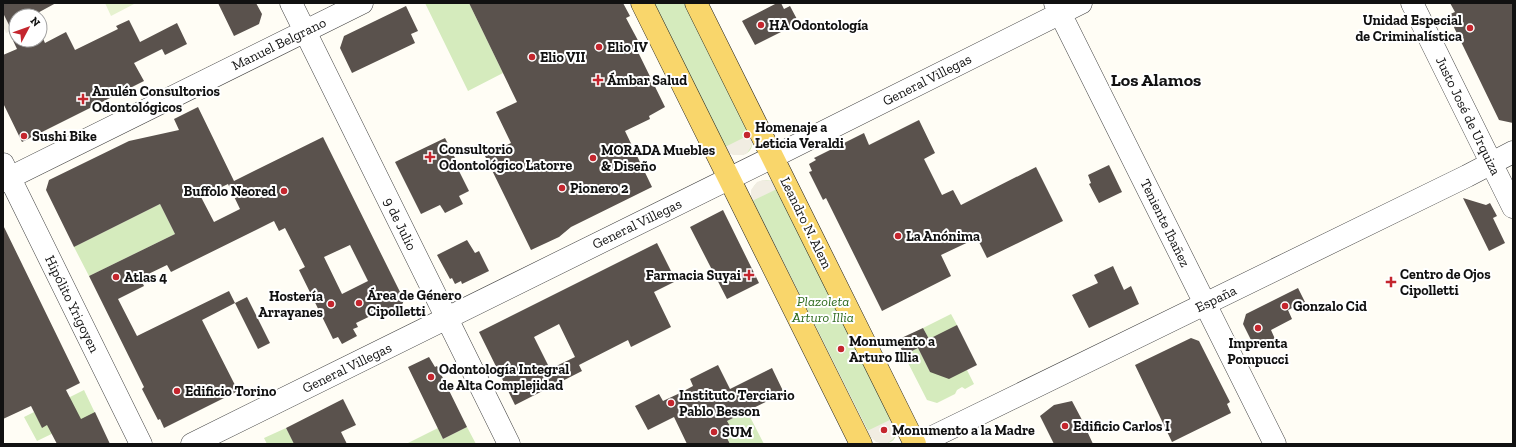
<svg xmlns="http://www.w3.org/2000/svg" width="1516" height="447" font-family="'Zilla Slab',serif">
<rect width="100%" height="100%" fill="#fffdf5"/>
<path fill="#d5ebbd" d="M425 3H469L503 73 468 91Z
M653 3H686L752 136C752 139 753 143 752 146 749 158 733 157 726 149Z
M766 180 773 181 897 424C897 427 897 432 896 435 893 447 878 444 871 437L752 199C750 189 755 181 766 180Z
M160 204 175 234 89 276 74 247Z
M951 314 957 325 934 349 923 328Z
M918 348 930 372 967 370 974 384 965 389 962 387 957 390 955 394 937 403 927 400 904 355Z
M84 390 95 413 37 441 24 417 34 412 42 427 63 417 56 404Z
M747 411 764 444H730L723 430 730 426 727 421Z
M467 427 476 444H406L438 428 443 439Z
M286 428 294 444H267L264 438Z"/>
<path fill="#e6f2cf" d="M105 3H136L111 16Z"/>
<path fill="#f1ede2" d="M3 13 12 31 6 33 3 26Z
M751 134 753 141 751 147 747 153 743 155H733L729 153 725 147Z
M763 180 773 181 779 188 752 201 751 194V190L757 182Z
M894 418 898 431 893 439 888 443H880L876 442 871 437 867 431Z"/>
<path fill="#5a524d" fill-rule="evenodd" d="M3 3H56L32 16H16V40H40V32L45 43 66 32 75 50 118 29 116 26 129 20 140 42 177 23 187 44 165 55 162 49 134 63 144 81 22 142 3 103V55L17 49 9 32 12 31 3 13Z
M218 3H256L262 14 259 24 234 36Z
M469 3H623L630 16 626 18 642 48 637 50 665 107 649 116 650 119 625 131 652 187 571 227 559 237 531 250 485 156 511 143 496 112 517 102Z
M777 3H781L784 9 790 6 799 23 755 45 742 21Z
M1450 3H1513V123L1499 120 1448 15 1455 12Z
M406 6 418 31 411 34 415 43 352 73 340 48 344 36Z
M198 107 234 181 323 137 404 300 400 310 386 317 383 310 356 323 358 327 353 329 357 336 342 344 338 337 333 339 299 270 305 267 285 228 279 231 274 221 171 272 167 265 140 278 144 286 118 299 137 336 229 291 235 303 202 320 238 391 164 428 160 419 158 420 142 389 144 387 89 276 175 234 160 204 74 247 46 190 49 180 129 141 179 130 174 119ZM228 184 240 209 214 222 201 197ZM350 245 368 281 342 294 324 257Z
M919 120 935 153 924 159 942 195 953 190 961 205 1036 167 1063 221 987 258 977 238 941 255 951 276 882 311 826 198 823 200 809 172 812 171 809 164 816 160 814 158 864 133 869 145Z
M445 138 456 160 454 161 469 191 459 196 463 204 445 213 440 205 421 214 395 162Z
M1109 165 1122 192 1099 203 1089 184 1091 183 1088 175Z
M1463 198 1486 205 1490 203 1497 216 1493 218 1505 243 1489 251Z
M723 210 759 283 727 299 690 227Z
M3 225 80 383 66 390 81 419 95 412 110 444H57L47 425 42 428 31 406 3 419Z
M467 240 475 253 479 251 489 271 462 284 461 281 455 284 452 278 450 279 437 255Z
M657 243 676 281 654 292 671 327 631 347 628 340 579 365 582 371 515 405 479 332ZM559 324 575 357 550 369 534 337Z
M1113 266 1124 290 1131 286 1139 304 1089 328 1072 295 1098 283 1094 275Z
M1298 288 1305 302 1288 310 1292 319 1271 330 1275 339 1255 348 1243 324 1246 314Z
M247 297 270 343 258 349 235 303Z
M957 325 977 365 949 379 930 372 918 348 904 355 897 340 923 328 929 339Z
M1191 338 1199 341 1230 402 1227 404 1231 413 1172 442 1135 365Z
M429 357 435 367 437 366 467 427 443 439 408 367Z
M718 365 730 389 772 368 784 393 727 421 730 426 723 430 730 444H687L674 417 648 430 635 406 659 394 663 401 680 393 693 386 690 379Z
M343 399 356 425 341 432 347 444H294L286 428Z
M1072 401 1081 418 1093 444H1054L1040 416 1054 405Z"/>
<g fill="none" stroke-linecap="round" stroke-linejoin="round">
<defs>
<path id="minor" d="M291 3 509 444
M1055 3 1275 444
M1412 3 1513 207
M3 164 141 444
M3 181 362 3
M192 444 773 157 1081 3
M918 444 1467 176 1513 152"/>
<path id="major" d="M642 3 861 444
M696 3 915 444"/>
</defs>
<use href="#minor" stroke="#444" stroke-width="23"/>
<use href="#major" stroke="#222" stroke-width="23"/>
<use href="#minor" stroke="#fff" stroke-width="22"/>
<use href="#major" stroke="#f9d66b" stroke-width="22"/>
</g>
<g fill="#c4262e" stroke="#fff" stroke-width="1.5">
<circle cx="761" cy="25" r="4"/>
<circle cx="1470" cy="28" r="4"/>
<circle cx="599" cy="47" r="4"/>
<circle cx="532" cy="57" r="4"/>
<path d="M596 74h4v4h4v4h-4v4h-4v-4h-4v-4h4z"/>
<path d="M81 93h4v4h4v4h-4v4h-4v-4h-4v-4h4z"/>
<circle cx="747" cy="135" r="4"/>
<circle cx="24" cy="136" r="4"/>
<path d="M428 151h4v4h4v4h-4v4h-4v-4h-4v-4h4z"/>
<circle cx="593" cy="158" r="4"/>
<circle cx="562" cy="188" r="4"/>
<circle cx="284" cy="191" r="4"/>
<circle cx="898" cy="236" r="4"/>
<path d="M747 269h4v4h4v4h-4v4h-4v-4h-4v-4h4z"/>
<circle cx="116" cy="277" r="4"/>
<path d="M1389 276h4v4h4v4h-4v4h-4v-4h-4v-4h4z"/>
<circle cx="359" cy="303" r="4"/>
<circle cx="331" cy="304" r="4"/>
<circle cx="1285" cy="306" r="4"/>
<circle cx="1258" cy="328" r="4"/>
<circle cx="841" cy="349" r="4"/>
<circle cx="431" cy="377" r="4"/>
<circle cx="177" cy="391" r="4"/>
<circle cx="671" cy="403" r="4"/>
<circle cx="1065" cy="426" r="4"/>
<circle cx="884" cy="430" r="4"/>
<circle cx="714" cy="432" r="4"/>
</g>
<g text-anchor="middle" dominant-baseline="central" stroke-width="4" stroke-linejoin="round" paint-order="stroke">
<g font-size="14" font-weight="bold" fill="#111" stroke="#fff" text-anchor="start">
<text x="1462" y="20" text-anchor="end">Unidad Especial<tspan x="1462" dy="16">de Criminalística</tspan></text>
<text x="769" y="25">HA Odontología</text>
<text x="607" y="47">Elio IV</text>
<text x="540" y="57">Elio VII</text>
<text x="607" y="80">Ámbar Salud</text>
<text x="92" y="91">Anulén Consultorios<tspan x="92" dy="16">Odontológicos</tspan></text>
<text x="755" y="127">Homenaje a<tspan x="755" dy="16">Leticia Veraldi</tspan></text>
<text x="32" y="136">Sushi Bike</text>
<text x="439" y="149">Consultorio<tspan x="439" dy="16">Odontológico Latorre</tspan></text>
<text x="601" y="150">MORADA Muebles<tspan x="601" dy="16">&amp; Diseño</tspan></text>
<text x="570" y="188">Pionero 2</text>
<text x="276" y="191" text-anchor="end">Buffolo Neored</text>
<text x="906" y="236">La Anónima</text>
<text x="1400" y="274">Centro de Ojos<tspan x="1400" dy="16">Cipolletti</tspan></text>
<text x="741" y="275" text-anchor="end">Farmacia Suyai</text>
<text x="124" y="277">Atlas 4</text>
<text x="367" y="295">Área de Género<tspan x="367" dy="16">Cipolletti</tspan></text>
<text x="323" y="296" text-anchor="end">Hostería<tspan x="323" dy="16">Arrayanes</tspan></text>
<text x="1293" y="306">Gonzalo Cid</text>
<text x="849" y="341">Monumento a<tspan x="849" dy="16">Arturo Illia</tspan></text>
<text x="1258" y="343" text-anchor="middle">Imprenta<tspan x="1258" dy="16">Pompucci</tspan></text>
<text x="439" y="369">Odontología Integral<tspan x="439" dy="16">de Alta Complejidad</tspan></text>
<text x="185" y="391">Edificio Torino</text>
<text x="679" y="395">Instituto Terciario<tspan x="679" dy="16">Pablo Besson</tspan></text>
<text x="1073" y="426">Edificio Carlos I</text>
<text x="892" y="430">Monumento a la Madre</text>
<text x="722" y="432">SUM</text>
</g>
<g font-size="14" fill="#111" stroke="#fff">
<text transform="translate(279 44) rotate(-26)">Manuel Belgrano</text>
<text transform="translate(927 80) rotate(-27)">General Villegas</text>
<text transform="translate(1468 116) rotate(64)">Justo José de Urquiza</text>
<text transform="translate(806 223) rotate(64)">Leandro N. Alem</text>
<text transform="translate(1165 223) rotate(64)">Teniente Ibañez</text>
<text transform="translate(400 224) rotate(64)">9 de Julio</text>
<text transform="translate(637 224) rotate(-26)">General Villegas</text>
<text transform="translate(1216 299) rotate(-26)">España</text>
<text transform="translate(72 304) rotate(64)">Hipólito Yrigoyen</text>
<text transform="translate(347 368) rotate(-26)">General Villegas</text>
</g>
<g font-size="14" font-style="italic" fill="#2f6b1f" stroke="#fff">
<text x="823" y="301">Plazoleta<tspan x="823" dy="16">Arturo Illia</tspan></text>
</g>
<g font-size="18" font-weight="bold" fill="#111" stroke="#fff">
<text x="1156" y="80">Los Alamos</text>
</g>
</g>
<rect width="1516" height="447" fill="none" stroke="#111111" stroke-width="8"/>
<g transform="translate(28 28) rotate(49)"><circle r="19" fill="#ffffff" stroke="#a0a0a0"/>
<path d="M0-3L7 15L0 10L-7 15Z" fill="#c4262e"/>
<text y="-6" font-size="11" font-weight="bold" text-anchor="middle" fill="#111111">N</text>
</g>
</svg>
